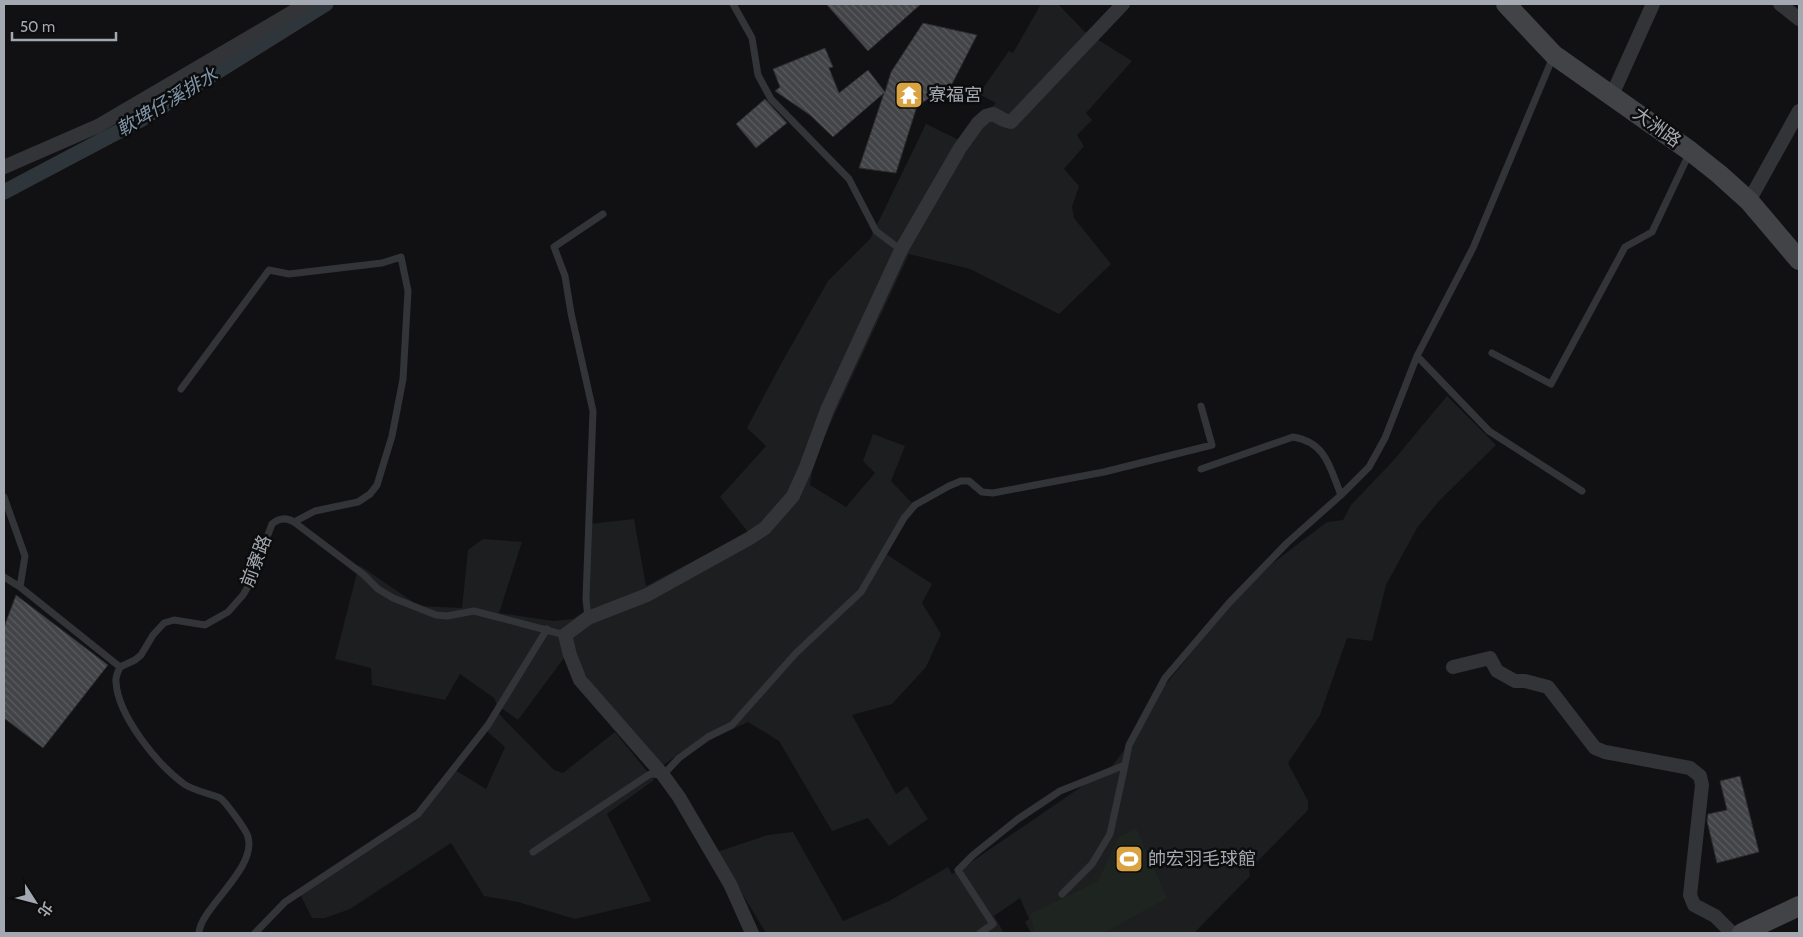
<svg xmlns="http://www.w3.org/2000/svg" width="1803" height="937" font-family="Cabin,'Noto Sans TC',sans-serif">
<defs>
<pattern id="building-back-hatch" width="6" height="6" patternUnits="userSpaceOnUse" patternTransform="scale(1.25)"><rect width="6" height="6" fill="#434447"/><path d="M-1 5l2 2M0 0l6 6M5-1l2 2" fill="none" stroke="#5b5c5f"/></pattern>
</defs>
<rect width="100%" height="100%" fill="#111113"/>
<path fill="#1d1e1f" d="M1041 4H1058L1084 31 1132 61 1086 113 1092 120 1077 135 1084 146 1064 169 1079 186 1072 207 1074 218 1111 264 1059 314 970 269 909 254 814 459 810 485 846 507 875 473 863 461 873 434 905 446 891 481 912 503 886 554 932 584 922 603 941 634 926 667 892 704 852 715 896 794 907 786 928 819 889 846 868 818 832 831 779 741 748 722 680 753 661 767 597 692 585 674 564 658 518 720 497 705 494 698 460 674 445 700 372 685 371 668 335 659 359 565 419 606 462 608 468 550 483 539 522 542 499 613 553 621 573 619 589 608V524L634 519 646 586 748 532 720 497 766 446 747 428 782 362 828 281 870 239 926 124 959 140 996 103 979 94 1009 51 1013 53Z
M1447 396 1496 445 1439 501 1417 528 1386 585 1372 641 1347 638 1320 715 1288 763 1308 801V810L1249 870 1250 876 1194 933H1031L1025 922 1029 919 1020 898 994 916 1004 933H766L717 852 768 835 793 832 843 921 889 901 948 867 952 874 964 867 1113 765 1133 738 1148 706 1229 607 1273 563 1327 522 1343 520 1351 505 1393 461Z
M498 713 554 770 563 773 615 732 654 780 607 814 651 901 575 919 518 902 484 896 451 843 350 909 325 918H312L299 892 417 815 452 768 486 789 505 747 482 727Z"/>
<path fill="#1e241f" d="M1136 828 1167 898 1104 933H1035L1030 914 1098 881 1119 837Z"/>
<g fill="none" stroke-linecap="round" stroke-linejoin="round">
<path stroke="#2e363b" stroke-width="15" d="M4 192 142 119 326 4"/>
</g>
<path fill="url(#building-back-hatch)" stroke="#2c2c2e" d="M826 4H921L868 51Z
M923 23 977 35 952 84 917 106 896 173 859 168 884 93 833 137 810 115 775 91 780 87 773 69 825 48 833 67 829 68 839 93 868 70 885 92 891 72Z
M765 99 787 123 756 148 736 124Z
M16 595 108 665 43 748 4 718V627Z
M1740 776 1759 852 1717 863 1707 821 1708 814 1727 810 1720 781Z"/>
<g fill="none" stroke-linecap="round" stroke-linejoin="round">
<path stroke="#333437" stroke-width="7" d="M733 4 752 38 758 75 771 99 849 179 876 231 901 250
M1492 353 1551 384 1625 247 1652 232 1689 154
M1417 356 1489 431 1582 491
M181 389 269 270 289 274 382 263 401 257 408 291 403 379 392 436 377 485 370 494 358 502 315 511 294 522
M1201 469 1293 437C1326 442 1330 468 1341 495
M4 497 25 556 20 587
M4 577 20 587 120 667 135 660 141 655 153 635 164 623 174 620 205 625 228 612 243 595 249 585 272 524C279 518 286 517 294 522L364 575 378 589 393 598 436 615 447 616 474 611 565 635
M588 618 586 599 593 411 571 313 565 276 554 247 603 214
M120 667C118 672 115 677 116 682 118 716 157 764 184 784 194 791 209 793 220 798 225 801 247 831 248 837 257 869 200 908 199 933
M533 852 650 774 663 775 679 758 708 737 732 725 796 653 861 592 904 518 915 505 949 486 961 481H969L982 492 993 493 1104 472 1212 445 1201 406
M1062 894 1092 864 1110 834 1125 765
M255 933 285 902 418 814 488 725 547 629
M980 933 993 924 958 870 973 855 1018 819 1060 791 1125 765 1129 745 1165 678 1229 603 1287 543 1341 495 1369 467 1385 438 1417 356 1473 248 1553 57"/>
<path stroke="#333437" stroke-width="14" d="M1780 4 1799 19
M1612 95 1653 4
M4 167 98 126 306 4
M1749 201 1799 111
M1453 667 1490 658 1497 671 1515 681H1525L1548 687 1595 748 1605 752 1690 768 1700 776 1702 785 1690 895 1694 905 1715 916 1732 933
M752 933 730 884 679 797 663 775 580 680 570 655 565 635 588 618 647 595 750 538 765 528 793 496 806 467 827 410 901 250 960 148 978 123 986 116 993 114 1004 120 1011 122 1123 4"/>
<path stroke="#414347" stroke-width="20" d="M1506 4 1554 55 1690 151 1719 174 1749 201 1799 260
M1742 933 1799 906"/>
</g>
<defs>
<symbol id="temple-square" viewBox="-11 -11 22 22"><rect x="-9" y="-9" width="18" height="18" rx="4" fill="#daa342" stroke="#0c0c0d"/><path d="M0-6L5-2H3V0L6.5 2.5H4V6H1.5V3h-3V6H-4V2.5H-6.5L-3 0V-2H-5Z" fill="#fff"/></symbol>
<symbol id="stadium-square" viewBox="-11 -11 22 22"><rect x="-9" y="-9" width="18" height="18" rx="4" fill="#daa342" stroke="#0c0c0d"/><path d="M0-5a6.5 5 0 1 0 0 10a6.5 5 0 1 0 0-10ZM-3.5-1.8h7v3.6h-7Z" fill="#fff"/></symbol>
</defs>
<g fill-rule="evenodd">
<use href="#temple-square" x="893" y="79" width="32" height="32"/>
<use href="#stadium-square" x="1113" y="843" width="32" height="32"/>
</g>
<g text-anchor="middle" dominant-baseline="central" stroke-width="5" stroke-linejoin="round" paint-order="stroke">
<g font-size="18" fill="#a4a9b1" stroke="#0c0c0d" text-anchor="start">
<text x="928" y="95">寮福宮</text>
<text x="1148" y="859">帥宏羽毛球館</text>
</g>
<g font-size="18" fill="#a4a9b1" stroke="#0c0c0d">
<text transform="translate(1657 127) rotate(36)">大洲路</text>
<text transform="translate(256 561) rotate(-69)">前寮路</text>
</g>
<g font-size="19" font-style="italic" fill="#7f96a9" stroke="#0c0c0d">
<text transform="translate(167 102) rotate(-31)">軟埤仔溪排水</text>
</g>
</g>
<rect width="1803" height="937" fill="none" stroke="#a4a9b1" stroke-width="10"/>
<g transform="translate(35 902) rotate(126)" stroke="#0c0c0d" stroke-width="4" paint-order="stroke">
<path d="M0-4L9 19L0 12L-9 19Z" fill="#a4a9b1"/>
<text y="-8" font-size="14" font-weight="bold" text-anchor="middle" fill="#a4a9b1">北</text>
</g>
<path d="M12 32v8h104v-8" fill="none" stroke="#a4a9b1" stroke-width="2.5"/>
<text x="20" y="32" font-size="15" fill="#a4a9b1" stroke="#0c0c0d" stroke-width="4" paint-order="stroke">50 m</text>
</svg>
